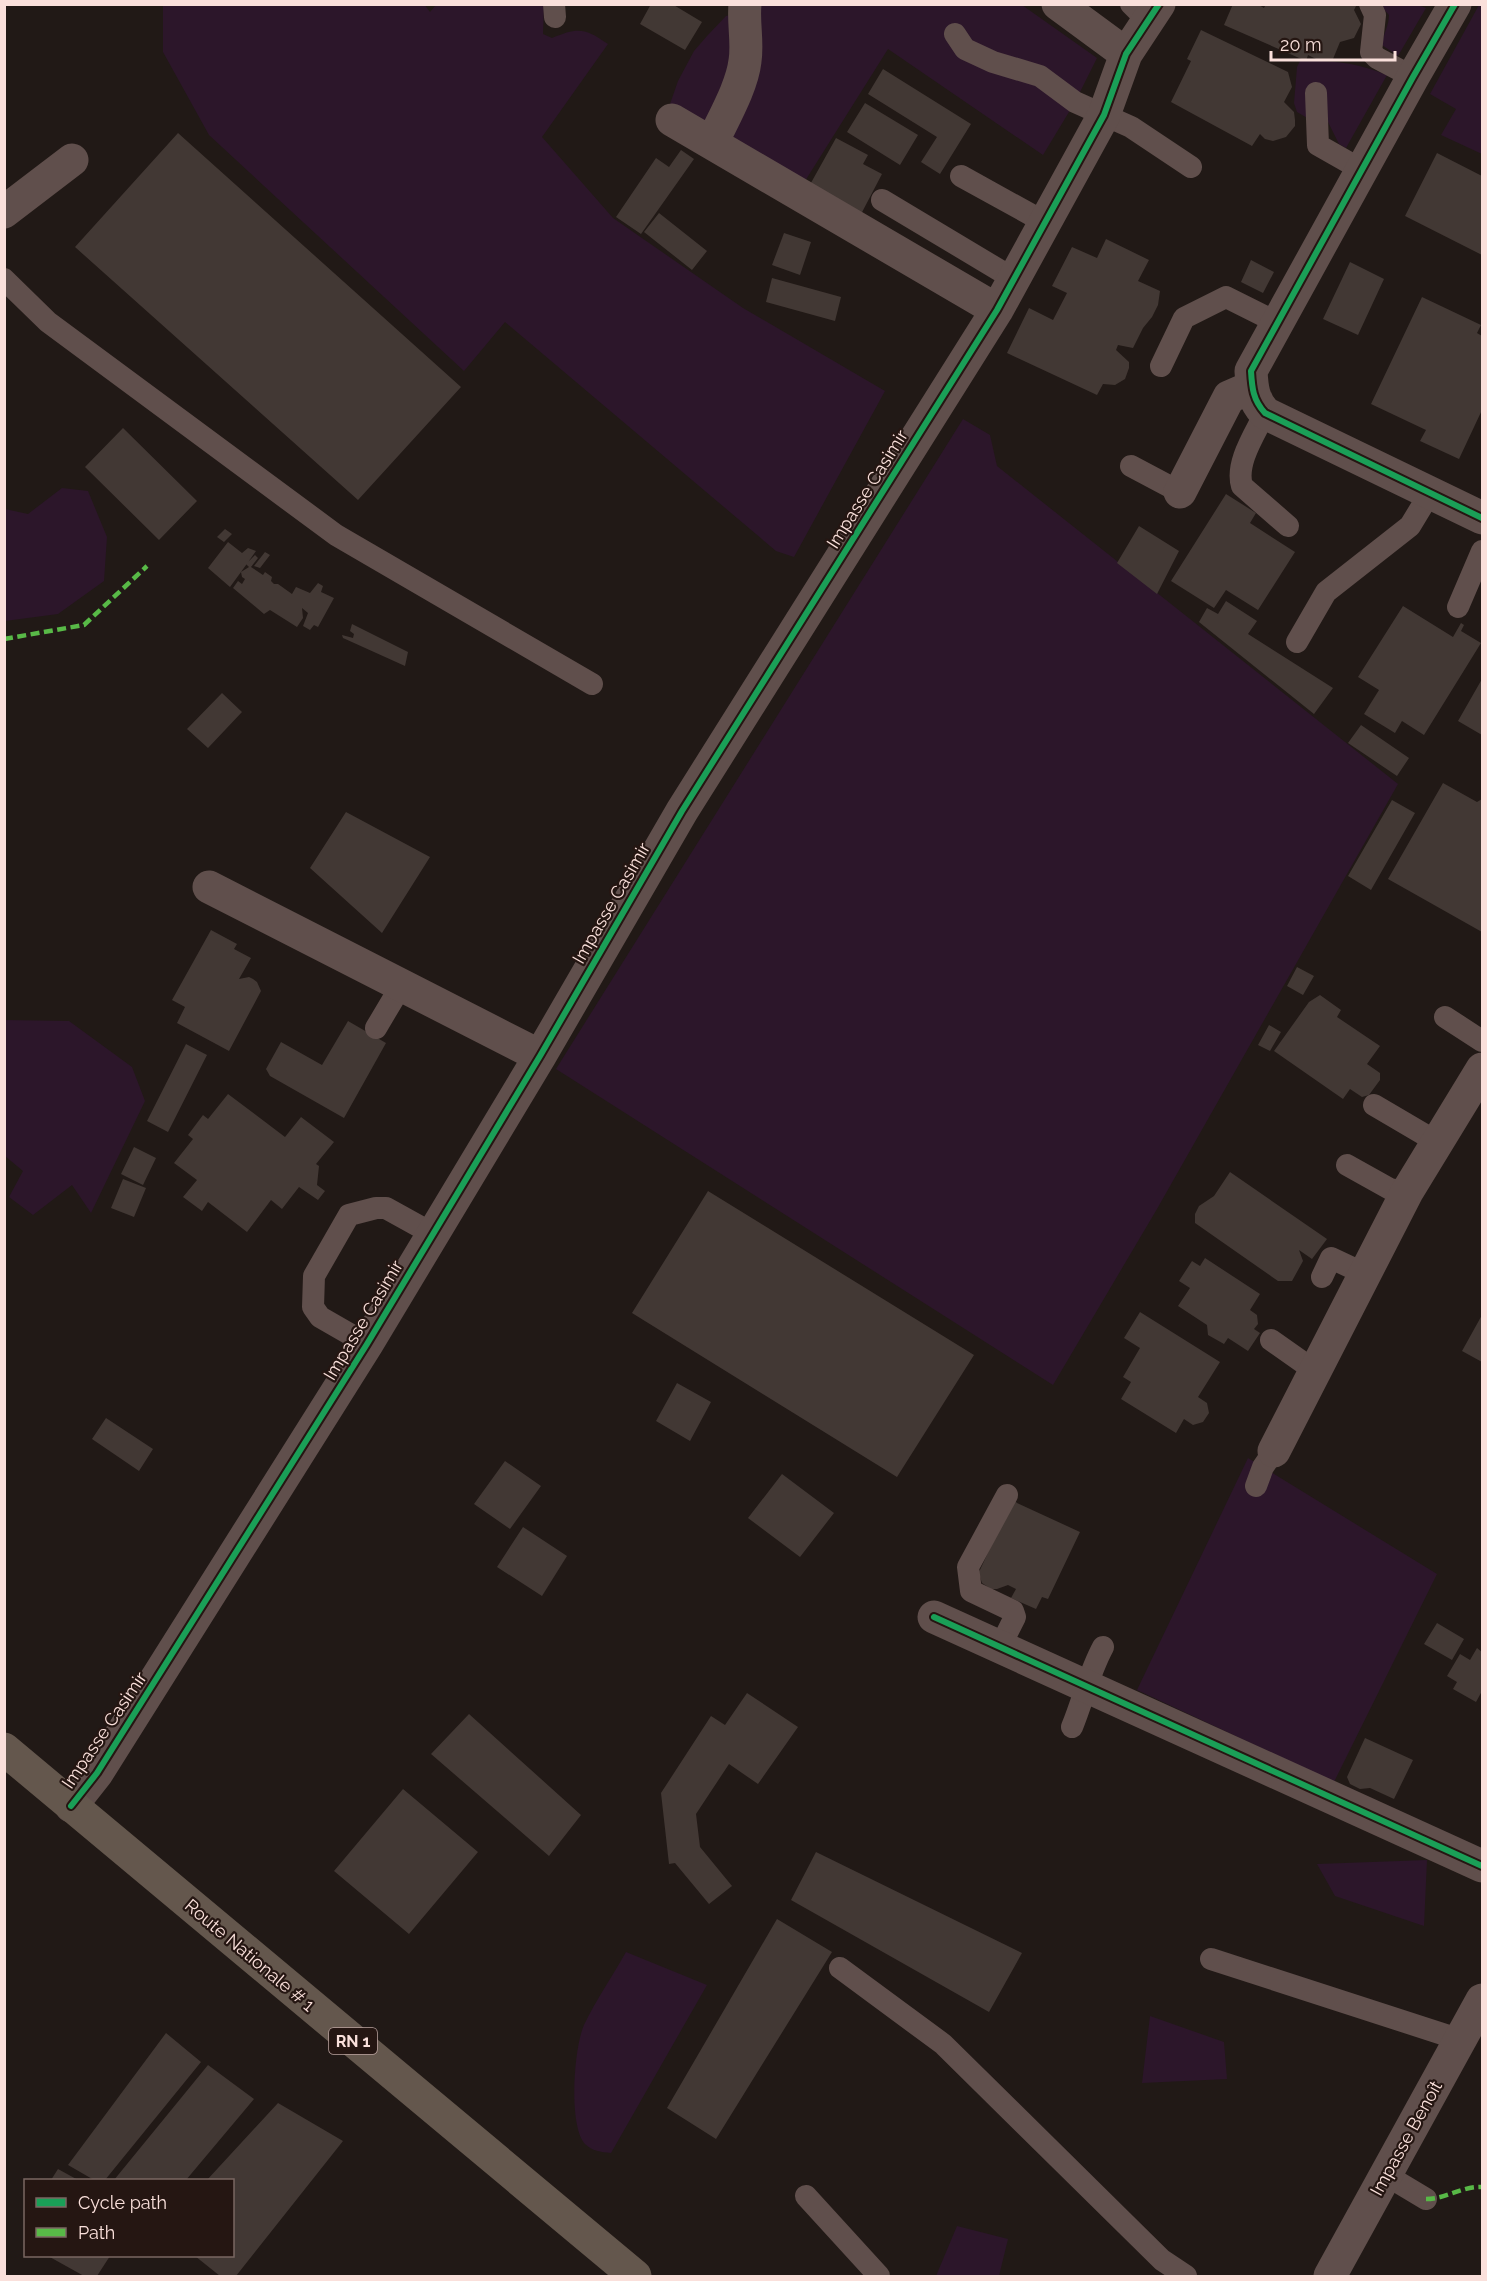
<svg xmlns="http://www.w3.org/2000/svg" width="1487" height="2281" font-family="Raleway,sans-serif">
<rect width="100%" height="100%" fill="#211916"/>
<path fill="#2c162a" d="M424 4 430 12 436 5H544L543 34 552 38C578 27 585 28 608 44L542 137 613 218 743 308 885 391 794 557 776 551 505 322 464 371 209 135 163 52V5Z
M759 5H1022L1097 58 1075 102 1043 155 888 49 800 189 670 104 678 81 694 51 707 36 726 16 758 8Z
M1380 5H1418L1426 8 1398 56 1382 45C1383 34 1389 26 1389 15Z
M1479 5H1482V154L1441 135 1456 109 1430 94Z
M1300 61C1334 60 1356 63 1387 75L1346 148 1339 144 1328 122 1309 119 1297 112 1294 103 1297 67Z
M963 419 990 435 997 466 1398 784 1157 1209 1053 1385 556 1069Z
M62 488 88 491 107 537 104 581 58 614 5 621V509L28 514Z
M4 1020 69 1021 132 1067 145 1101 91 1213 72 1185 33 1215 9 1197 23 1171 5 1156Z
M1248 1458 1437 1574 1334 1782 1137 1690Z
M1427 1860 1424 1926 1335 1896 1317 1864Z
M626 1952 707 1985 611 2153C601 2152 592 2151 585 2144 568 2125 574 2047 584 2025 596 2000 612 1977 626 1952Z
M1150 2016 1224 2042 1227 2079 1142 2083Z
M957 2226 1008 2239 999 2276H936Z"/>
<path fill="#423834" d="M651 4H672L702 22 685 50 640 24Z
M1233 4H1257L1264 8 1266 4H1357L1354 10 1361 24 1354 38 1340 42 1333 59H1316L1308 55 1306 61 1224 25Z
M1201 30 1288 72 1292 87 1284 102 1294 112 1295 120V126L1286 137 1273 141 1265 139 1260 134 1252 146 1171 102 1191 61 1187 59Z
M883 69 971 124 940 174 921 162 937 137 868 94Z
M865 103 918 135 900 165 847 132Z
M178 133 461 387 358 500 75 247Z
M836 138 868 155 863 164 882 174 859 218 807 190Z
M681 150 694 159 641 234 616 217 656 158 669 167Z
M1437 153 1482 176V255L1405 216Z
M659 213 707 251 692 270 644 232Z
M784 233 811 242 800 275 772 265Z
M1106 239 1149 260 1138 281 1160 291 1158 305 1152 317 1143 328 1133 348 1118 345 1116 350 1129 362V368L1125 379 1115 385 1103 384 1097 395 1007 353 1029 308 1053 320 1067 293 1052 286 1072 247 1097 258Z
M1251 260 1274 272 1263 293 1241 282Z
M1350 262 1384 279 1358 335 1323 319Z
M772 278 841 297 835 321 766 302Z
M1422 297 1481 325 1477 333 1482 336V410L1459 459 1420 441 1426 430 1371 404Z
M123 428 197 501 159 540 85 467Z
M1226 494 1256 513 1250 523 1295 552 1258 610 1226 590 1214 608 1171 581Z
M1139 526 1179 551 1157 594 1117 563Z
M225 529 232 534 224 542 217 537Z
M228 542 242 553 248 548 256 551 241 572 249 567 246 564 255 555 258 558 251 567 263 575 265 572 272 577 271 581 274 584H278L292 594 296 587 310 593 318 583 323 586 321 592 334 598 318 627 314 625 310 630 303 626 308 613 302 608 303 618 297 627 270 610 264 614 233 588 238 581 242 584 245 579 242 577 241 572 230 587 208 568Z
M265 552 270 555 260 568 254 566Z
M1226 601 1257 621 1248 634 1333 688 1314 714 1199 622 1207 608 1218 614Z
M1403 606 1453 637 1461 623 1464 625 1461 631 1481 643 1424 735 1402 721 1395 733 1364 714 1379 690 1358 677Z
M352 624 408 652 405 666 343 638 342 635 353 638 354 634 350 631Z
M1482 679V735L1458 721Z
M222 693 242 712 208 748 187 729Z
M1361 725 1409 758 1397 776 1348 743Z
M1443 783 1477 802 1482 799V932L1388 879Z
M1392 800 1415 813 1371 890 1348 876Z
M346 812 430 857 382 933 310 868Z
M211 930 237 944 234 949 251 958 239 979 249 977 253 979 257 982 261 991 229 1051 177 1023 185 1007 172 1000Z
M1297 967 1314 976 1303 995 1287 986Z
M1320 995 1341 1010 1337 1017 1380 1046 1367 1064 1380 1073V1080L1369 1095 1362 1097 1350 1089 1343 1099 1274 1051 1309 1002Z
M348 1021 386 1043 344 1118 270 1076 266 1069 281 1042 322 1065Z
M1269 1025 1281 1032 1270 1051 1258 1045Z
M186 1044 207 1055 168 1132 147 1121Z
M228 1094 285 1137 301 1117 334 1142 316 1164 319 1166 317 1185 325 1191 318 1200 299 1187 282 1209 271 1200 247 1232 208 1202 202 1211 183 1197 197 1180 174 1163 193 1139 188 1135 203 1115 208 1119Z
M134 1147 156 1158 143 1185 121 1174Z
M1230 1172 1327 1239 1312 1259 1299 1250 1303 1261 1292 1281H1278L1195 1223V1214L1199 1206 1214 1196Z
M123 1179 146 1188 134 1217 111 1208Z
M708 1191 974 1355 897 1477 632 1313Z
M1205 1258 1260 1294 1250 1310 1257 1315 1258 1324 1254 1329 1260 1333 1248 1351 1228 1338 1224 1344 1208 1335 1207 1325 1178 1306 1190 1288 1179 1281 1192 1261 1200 1266Z
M1140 1312 1220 1362 1198 1397 1207 1403 1209 1413 1203 1422 1193 1425 1184 1419 1176 1433 1121 1399 1131 1382 1123 1377 1140 1348 1124 1338Z
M1482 1315V1362L1462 1351Z
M677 1383 711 1402 690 1441 656 1421Z
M106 1418 153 1449 139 1471 92 1439Z
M505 1461 541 1486 510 1529 474 1504Z
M782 1474 834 1513 800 1557 748 1518Z
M1013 1499 1017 1503 1080 1532 1048 1599 1042 1597 1036 1609 1011 1598 1016 1589 1008 1585 997 1589H991L982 1583 980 1577 979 1572Z
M523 1527 567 1556 542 1596 497 1567Z
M1437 1623 1464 1639 1452 1660 1424 1644Z
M1477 1648 1482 1652V1691L1476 1702 1453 1689 1457 1682 1447 1676 1460 1654 1470 1660Z
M747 1693 798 1727 758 1784 729 1764 696 1814 700 1847 732 1886 709 1904 675 1863 669 1864 661 1793 711 1716 725 1725Z
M469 1714 581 1815 549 1856 431 1754Z
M1365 1738 1413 1760 1394 1799 1370 1788 1360 1789 1350 1784 1347 1777Z
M403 1789 478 1852 409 1934 334 1871Z
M816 1852 1022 1953 989 2012 791 1900Z
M777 1919 832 1952 716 2139 667 2108Z
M166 2033 201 2062 105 2180H94L68 2165Z
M208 2065 254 2099 186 2180H114Z
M278 2103 343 2141 236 2276H220L195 2256H232V2180H207Z
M58 2169 78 2180H51Z
M48 2256H110L97 2276H84Z"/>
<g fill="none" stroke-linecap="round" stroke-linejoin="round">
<path stroke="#604f4c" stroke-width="22" d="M554 4 555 17
M1131 4 1148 21
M1370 4 1375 15 1371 52 1377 58 1413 77
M955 34 965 49 993 62 1040 76 1075 102 1131 127 1191 167
M1316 93 1318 145 1362 170
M961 176 1046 223
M882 200 1014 279
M4 279 48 322 336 535 592 684
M1161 366 1184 318 1226 297 1278 323
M1265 413C1255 434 1235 463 1242 486L1288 526
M1131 466 1180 492
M1458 607 1482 551
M1297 642 1326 592 1410 526 1430 493
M1445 1017 1482 1041
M376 1028 401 986
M1374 1105 1437 1142
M1347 1165 1390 1189 1407 1192
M1322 1277 1331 1258 1365 1274
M1271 1340 1315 1371
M367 1344 320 1317 313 1307 314 1276 349 1215 376 1208H386L433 1234
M1256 1486 1263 1467 1274 1451
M1000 1647 1015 1617 1013 1611 971 1591 968 1567 1007 1495
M1072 1727C1083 1700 1089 1673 1103 1647
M1211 1959 1461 2040
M840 1968 943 2044 1162 2260 1186 2276
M1386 2175 1426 2199
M806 2196 879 2276"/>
<path stroke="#604f4c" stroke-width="33" d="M1058 4 1126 54
M1455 4 1413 77 1251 371C1252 388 1253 400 1265 413L1482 518
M672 120 997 310
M712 143C723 119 742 87 745 61 748 42 743 23 745 4
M4 212 72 160
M1180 492 1229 397 1252 387
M209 887 540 1056
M1274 1451 1407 1192 1482 1069
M934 1617 1482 1866
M71 1806 97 1773 367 1344 540 1056 682 811 997 310 1104 115 1126 54 1159 4
M1330 2276 1482 2000"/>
<path stroke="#64574d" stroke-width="33" d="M4 1749 635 2276"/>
<path stroke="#58b947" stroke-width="4.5" stroke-dasharray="9 4.5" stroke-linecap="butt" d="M4 639 84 625 147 566
M1426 2199C1446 2199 1462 2186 1482 2187"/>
<defs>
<path id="cycleway" d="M1455 4 1413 77 1251 371C1252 388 1253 400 1265 413L1482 518
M934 1617 1482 1866
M71 1806 97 1773 367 1344 540 1056 682 811 997 310 1104 115 1126 54 1159 4"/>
</defs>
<use href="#cycleway" stroke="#251612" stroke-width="10"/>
<use href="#cycleway" stroke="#1a9f57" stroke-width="6"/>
</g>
<g text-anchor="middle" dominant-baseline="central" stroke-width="4.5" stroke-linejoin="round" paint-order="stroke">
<rect fill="#251612" stroke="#baa39f" stroke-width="1.5" x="329" y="2028" width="48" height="26" rx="4.5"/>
<g font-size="16" font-weight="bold" fill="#fae0db">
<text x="353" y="2041">RN 1</text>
</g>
<g font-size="18" fill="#fae0db" stroke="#251612">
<text transform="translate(867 489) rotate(-58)">Impasse Casimir</text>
<text transform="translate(611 903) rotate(-60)">Impasse Casimir</text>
<text transform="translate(363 1320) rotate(-59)">Impasse Casimir</text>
<text transform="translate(104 1730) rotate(-56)">Impasse Casimir</text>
<text transform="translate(250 1955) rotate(40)">Route Nationale # 1</text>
<text transform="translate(1406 2138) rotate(-61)">Impasse Benoît</text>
</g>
</g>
<rect width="1487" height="2281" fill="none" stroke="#fae0db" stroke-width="12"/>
<rect x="24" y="2179" width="210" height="78" fill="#251612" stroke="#7a6762" stroke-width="1.5"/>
<rect x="36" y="2198" width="30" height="9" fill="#1a9f57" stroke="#7a6762" stroke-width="1.5"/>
<text x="78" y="2209" font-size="18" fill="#fae0db">Cycle path</text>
<rect x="36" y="2228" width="30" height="9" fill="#58b947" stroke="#7a6762" stroke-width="1.5"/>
<text x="78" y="2239" font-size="18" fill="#fae0db">Path</text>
<path d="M1271 51v9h124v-9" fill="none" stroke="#fae0db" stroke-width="3"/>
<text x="1280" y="51" font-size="18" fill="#fae0db" stroke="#251612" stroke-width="4.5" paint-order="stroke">20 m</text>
</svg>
